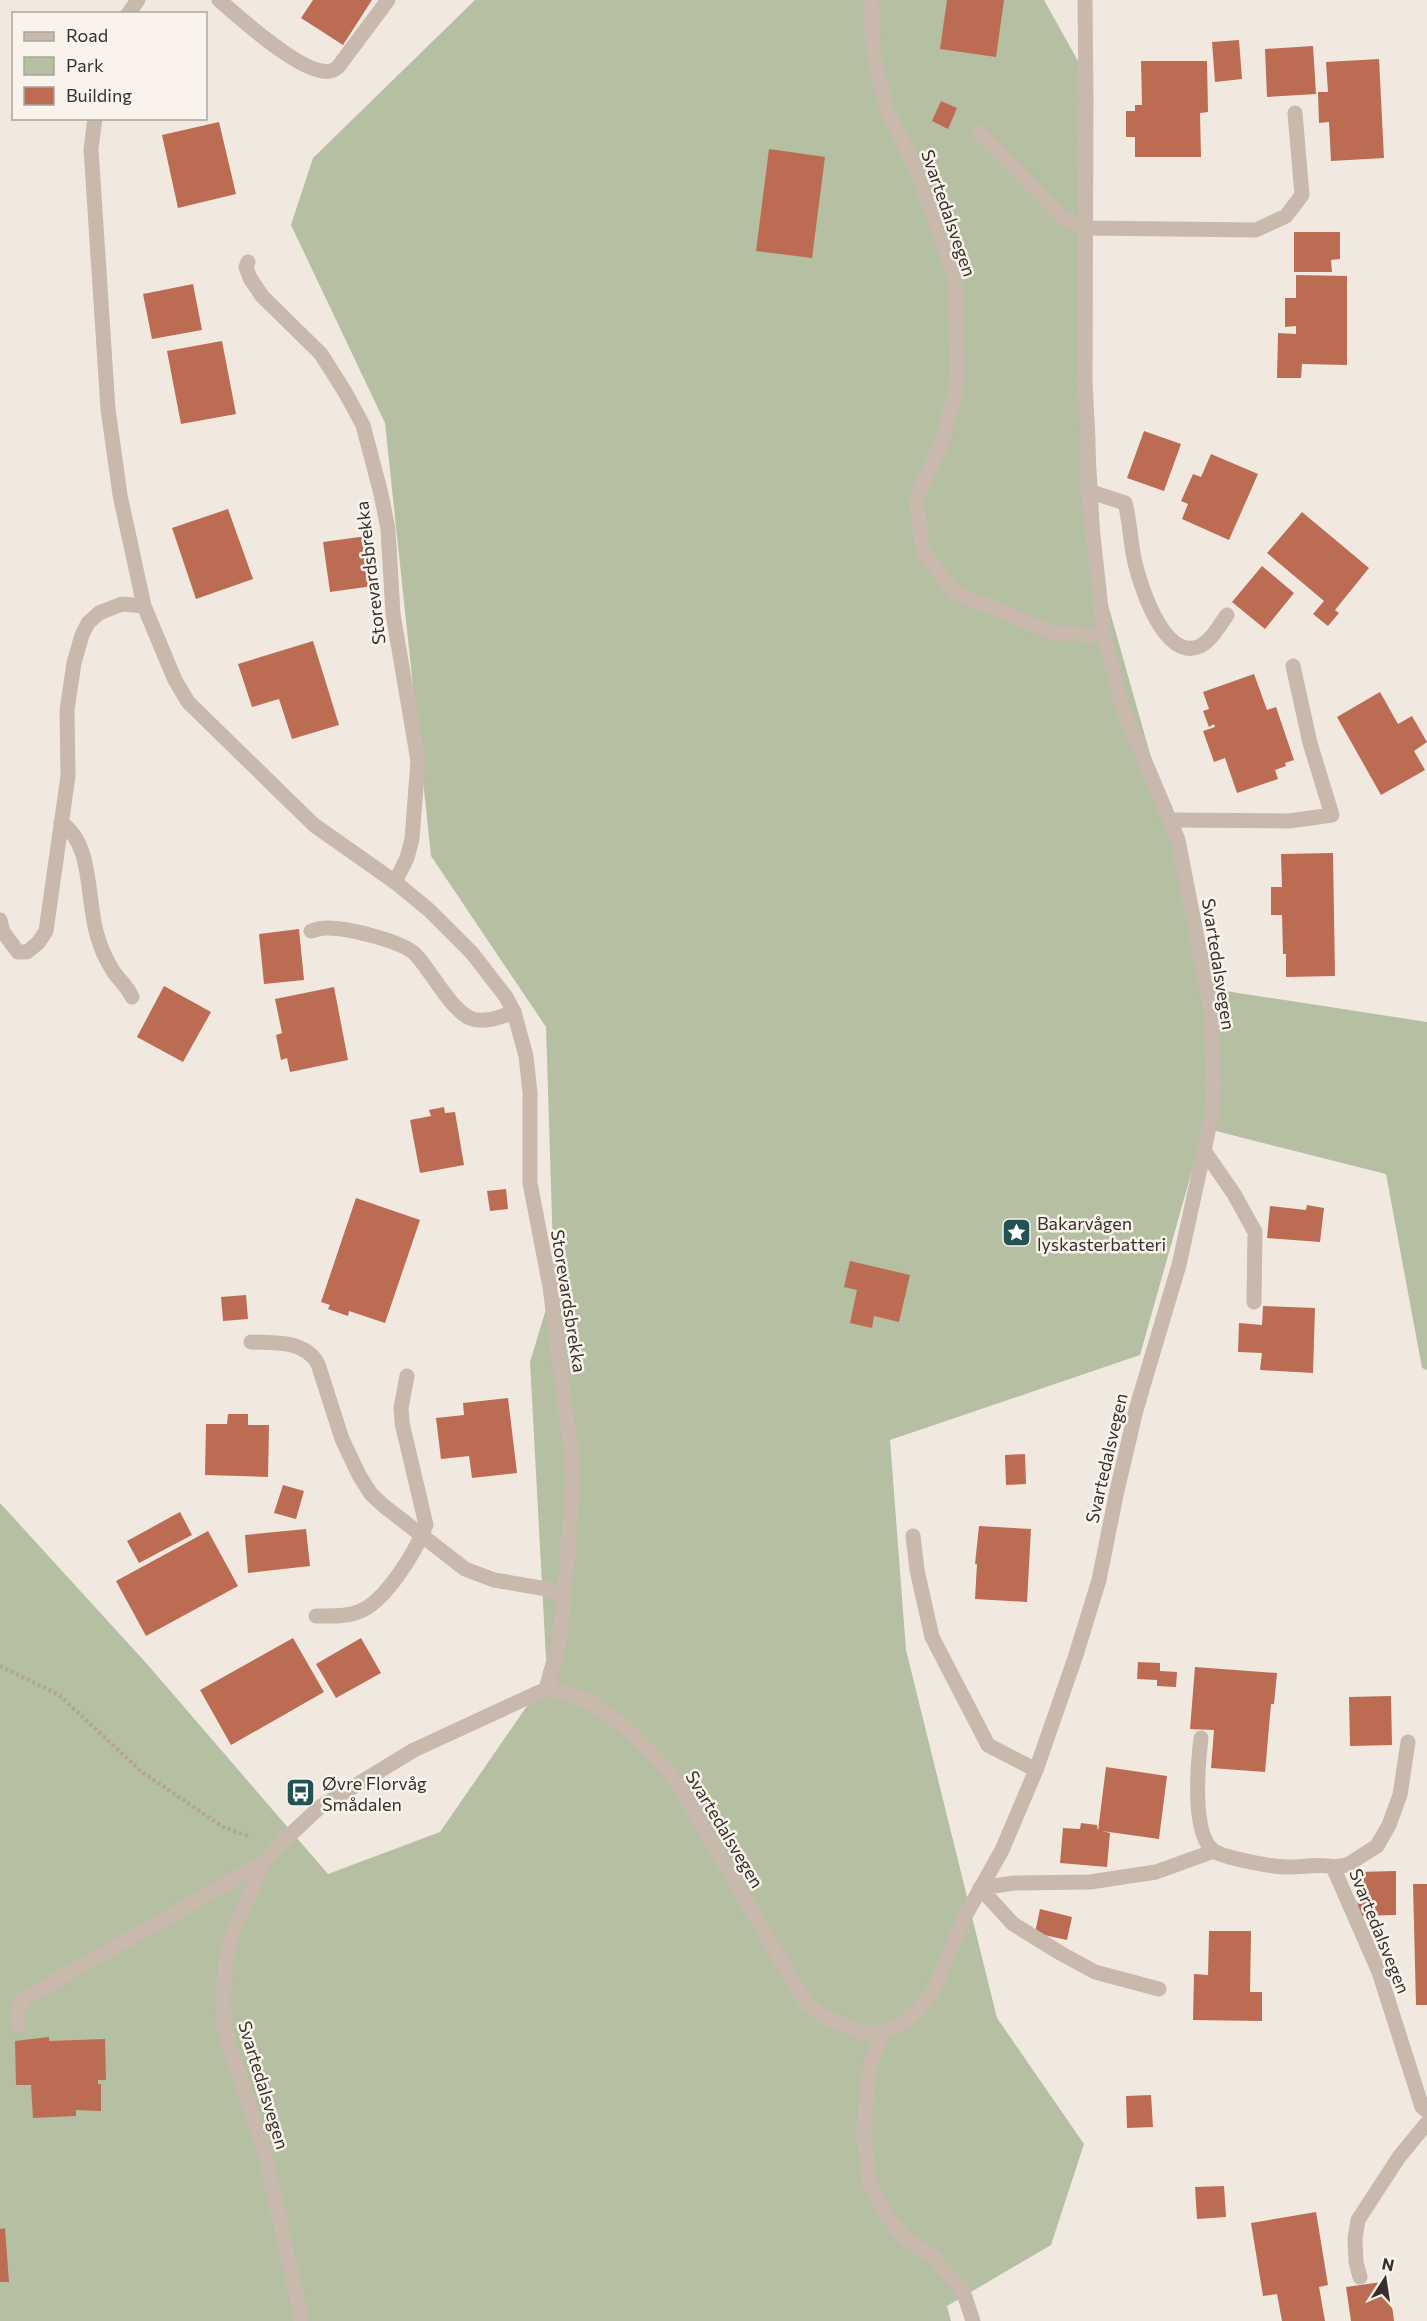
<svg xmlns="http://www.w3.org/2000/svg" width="1427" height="2321" font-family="Commissioner,sans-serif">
<rect width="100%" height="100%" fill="#f1e9e0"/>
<path fill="#b5bfa1" d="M475 0H1044L1083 70 1091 372 1103 587 1196 917 1219 990 1427 1022V1370L1422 1368 1386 1174 1204 1128 1140 1355 890 1440 906 1650 997 2018 1084 2144 1051 2245 947 2306 951 2321H0V1503L147 1664 328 1874 440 1832 547 1677 530 1362 554 1283 546 1027 431 856 385 423 291 225 313 158Z"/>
<path fill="#bc6c53" d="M313 0H372L343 45 301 18Z
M947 0H1004L996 57 940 49Z
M1239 40 1242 79 1215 82 1212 42Z
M1313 46 1316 94 1267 97 1265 49Z
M1379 59 1384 158 1331 161 1329 122 1319 123 1318 92H1328L1326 62Z
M1141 61H1207L1208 112 1200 113 1201 157H1135V137H1126V111H1135V105H1142Z
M941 101 957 108 948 129 932 121Z
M219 122 236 194 178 208 162 135Z
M769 149 825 157 812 258 756 251Z
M1294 232H1340V259L1331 260 1332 272H1294Z
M1296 275 1347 276V365L1302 364 1301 378H1277L1278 333 1296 334V326L1285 327V298H1296Z
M193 284 202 330 152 339 143 294Z
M222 341 236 414 181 424 167 351Z
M1144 431 1181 444 1164 491 1127 478Z
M1211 454 1258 474 1229 540 1182 519 1188 504 1181 501 1193 474 1201 477Z
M228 509 253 579 196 599 172 528Z
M1302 512 1369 568 1335 610 1339 613 1328 626 1313 614 1324 601 1267 553Z
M367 536 373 586 330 592 323 542Z
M1262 566 1294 593 1265 629 1232 602Z
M313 641 339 725 292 739 279 699 252 707 238 664Z
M1254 674 1267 710 1276 707 1294 760 1285 763 1286 766 1275 770 1278 779 1237 793 1225 758 1214 762 1203 731 1215 727 1214 724 1209 727 1203 711 1209 709 1203 692Z
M1380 692 1398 724 1412 716 1427 742 1414 751 1425 770 1381 795 1337 717Z
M1333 853 1335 976 1286 977V954H1283L1282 915H1271V887H1282L1281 854Z
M299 929 304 980 264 984 259 934Z
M164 986 211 1012 183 1062 137 1037Z
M334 987 348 1060 290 1072 287 1058 281 1060 276 1035 282 1033 275 999Z
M444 1107 445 1113 455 1112 464 1165 420 1173 410 1120 431 1116 429 1110Z
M506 1189 508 1209 490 1211 487 1191Z
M356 1198 420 1220 385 1323 349 1311 348 1316 328 1309 330 1305 321 1302Z
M1307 1205 1324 1208 1320 1242 1267 1238 1270 1206 1306 1210Z
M850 1261 910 1275 899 1322 874 1316 872 1328 850 1323 857 1290 844 1287Z
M246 1295 248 1319 223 1321 221 1297Z
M1263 1306 1315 1308 1313 1373 1260 1370 1262 1353 1238 1352 1239 1323 1262 1325Z
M508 1398 517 1473 472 1478 469 1456 441 1459 436 1418 464 1415 463 1403Z
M228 1414H248V1425H269L268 1477 205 1475 206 1424H227Z
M1025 1454 1026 1484 1006 1485 1005 1455Z
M283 1485 304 1491 296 1519 274 1513Z
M180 1512 192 1535 139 1563 127 1541Z
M979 1526 1031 1529 1027 1602 975 1599 977 1564H975Z
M306 1529 310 1566 248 1573 245 1535Z
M208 1531 238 1586 146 1636 116 1581Z
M293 1638 324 1692 231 1745 200 1690Z
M361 1638 381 1673 336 1698 316 1664Z
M1138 1662 1160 1663V1671L1177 1672 1176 1687 1157 1686V1680L1137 1679Z
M1195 1667 1277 1673 1274 1704H1271L1265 1772 1211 1768 1214 1730 1190 1729Z
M1391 1696 1392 1745 1350 1746 1349 1697Z
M1106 1767 1167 1776 1159 1839 1102 1831 1110 1833 1107 1867 1060 1863 1063 1828 1080 1829 1081 1823 1097 1825 1098 1831Z
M1396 1871V1915L1358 1916 1357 1872Z
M1413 1884H1427V2005H1416Z
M1040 1909 1072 1917 1067 1940 1035 1933Z
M1209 1931H1251L1250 1992H1262V2021L1193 2020 1194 1974 1208 1975Z
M49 2037V2041L105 2039 106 2080H98V2084H101V2111L76 2110V2116L33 2118 31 2085H16L15 2041Z
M1151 2095 1153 2127 1127 2128 1126 2096Z
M1224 2186 1226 2217 1197 2219 1195 2187Z
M1316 2212 1328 2285 1319 2287 1325 2321H1282L1277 2294 1263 2296 1251 2223Z
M5 2228 9 2282H0V2229Z
M1389 2281 1394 2321H1351L1346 2287Z"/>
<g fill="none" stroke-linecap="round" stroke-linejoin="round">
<path stroke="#b4a397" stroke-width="4" stroke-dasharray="3 3" stroke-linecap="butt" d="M0 1666 59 1695 142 1772 223 1827 248 1836"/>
<path stroke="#c8b9ac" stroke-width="15" d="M219 0C239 17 304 77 330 71 333 71 336 68 338 67L388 0
M871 0 873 52 887 110 919 175 955 279 958 381 942 442 916 498 923 552 955 593 1054 633 1104 635
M980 133 1062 217 1085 228 1256 230 1286 216 1302 195 1295 113
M248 262 246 267 250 278 262 296 321 354 345 392 363 425 381 494 388 529 393 614 418 761 412 839 407 858 395 882
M1088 491 1125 503C1130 521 1130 540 1134 558 1139 583 1164 663 1200 646 1212 640 1219 626 1227 615
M1171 820 1289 821 1332 815 1310 743 1293 666
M61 823C94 843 86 903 98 938 101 949 107 961 113 971 119 980 128 987 132 997
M0 920 3 932 18 952H27L38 943 46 931 68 776 67 710 74 663 82 635 88 623 99 613 122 604 144 606
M311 931C315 930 321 928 325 928 345 927 403 941 416 955 431 971 451 1010 470 1018 483 1024 501 1017 514 1012
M1205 1152 1234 1194 1255 1232 1254 1302
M251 1342C275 1343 305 1340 318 1364L342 1439 359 1475 371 1494 384 1506 465 1569 494 1580 547 1589 564 1598
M913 1536 917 1570 932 1637 988 1745 1036 1770
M316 1616C330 1616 345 1617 358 1612 385 1603 416 1551 426 1525L402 1423 401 1408 407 1376
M1201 1738C1198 1763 1191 1835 1214 1851 1224 1858 1273 1867 1287 1867 1301 1868 1319 1863 1333 1867L1379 1972 1422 2107 1427 2111
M1333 1867 1347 1865 1377 1846 1389 1825 1400 1795 1408 1742
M980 1888 1014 1883 1090 1882 1156 1872 1214 1851
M980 1888 1013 1924 1062 1954 1095 1972 1159 1989
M18 2025V2006L25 1998 263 1863
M883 2032 872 2059 867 2087 864 2135 870 2186 888 2218 906 2239 932 2256 963 2291 973 2321
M1360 2277 1356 2262 1355 2239 1358 2220 1399 2157 1427 2123"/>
<path stroke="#c8b9ac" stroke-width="15" d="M546 1689C561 1693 577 1695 591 1703 624 1722 650 1751 675 1779L805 2002 826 2018 862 2033 883 2032 904 2023 920 2008 933 1991 964 1918 1002 1850 1036 1770 1075 1658 1099 1580 1116 1495 1136 1410 1179 1265 1213 1109 1214 1082 1211 1010 1178 840 1122 707 1104 635 1088 491V440L1085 381 1086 100 1085 0"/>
<path stroke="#c8b9ac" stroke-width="15" d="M128 14 138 0
M95 118 91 149 108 409 120 495 144 606 175 680 188 702 314 825 395 882 429 910 472 953 506 997 514 1012 526 1056 530 1093V1183L550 1287 572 1459V1494L564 1598 559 1642 546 1689 414 1750 320 1807 277 1847 263 1863 233 1932 226 1960 223 2000 224 2028 266 2157 302 2321"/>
</g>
<defs>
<symbol id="sight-square" viewBox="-11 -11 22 22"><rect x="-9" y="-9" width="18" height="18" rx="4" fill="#235255" stroke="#f9f3ec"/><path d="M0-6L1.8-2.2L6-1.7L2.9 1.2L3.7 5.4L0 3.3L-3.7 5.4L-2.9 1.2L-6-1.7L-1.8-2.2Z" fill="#fff"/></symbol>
<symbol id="bus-square" viewBox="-11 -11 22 22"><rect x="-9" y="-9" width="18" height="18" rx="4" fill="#235255" stroke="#f9f3ec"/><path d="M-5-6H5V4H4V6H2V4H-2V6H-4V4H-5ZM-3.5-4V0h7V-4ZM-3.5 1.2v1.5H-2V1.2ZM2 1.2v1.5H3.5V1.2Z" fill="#fff"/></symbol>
</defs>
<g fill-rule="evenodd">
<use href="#sight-square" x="1000" y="1216" width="33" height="33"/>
<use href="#bus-square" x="284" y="1776" width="33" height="33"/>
</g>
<g text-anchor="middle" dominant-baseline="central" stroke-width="5" stroke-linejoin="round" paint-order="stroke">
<g font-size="18" fill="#372f2b" stroke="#f9f3ec">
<text transform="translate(949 213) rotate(71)">Svartedalsvegen</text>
<text transform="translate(370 573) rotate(-97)">Storevardsbrekka</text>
<text transform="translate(1219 964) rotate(81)">Svartedalsvegen</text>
<text transform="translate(569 1301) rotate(81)">Storevardsbrekka</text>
<text transform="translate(1106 1458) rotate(-77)">Svartedalsvegen</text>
<text transform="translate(725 1829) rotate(59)">Svartedalsvegen</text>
<text transform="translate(1380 1931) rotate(68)">Svartedalsvegen</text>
<text transform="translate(264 2085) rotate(73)">Svartedalsvegen</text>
</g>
<g font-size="18" fill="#372f2b" stroke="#f9f3ec" text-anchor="start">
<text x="1037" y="1223">Bakarvågen<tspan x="1037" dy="21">lyskasterbatteri</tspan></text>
<text x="322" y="1783">Øvre Florvåg<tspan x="322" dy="21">Smådalen</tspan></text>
</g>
</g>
<rect x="12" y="12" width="195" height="108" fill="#f9f3ec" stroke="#aba59f" stroke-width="1.5"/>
<rect x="24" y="32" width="30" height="9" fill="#c8b9ac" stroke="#aba59f" stroke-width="1.5"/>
<text x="66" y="42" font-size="18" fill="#372f2b">Road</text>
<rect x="24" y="57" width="30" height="18" fill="#b5bfa1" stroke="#aba59f" stroke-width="1.5"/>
<text x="66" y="72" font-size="18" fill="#372f2b">Park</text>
<rect x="24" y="87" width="30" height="18" fill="#bc6c53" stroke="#aba59f" stroke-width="1.5"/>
<text x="66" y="102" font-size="18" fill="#372f2b">Building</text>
<g transform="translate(1385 2279) rotate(12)" stroke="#f9f3ec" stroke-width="4.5" paint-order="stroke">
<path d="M0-4.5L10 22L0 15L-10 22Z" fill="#372f2b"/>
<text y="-9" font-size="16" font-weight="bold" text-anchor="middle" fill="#372f2b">N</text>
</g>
</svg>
